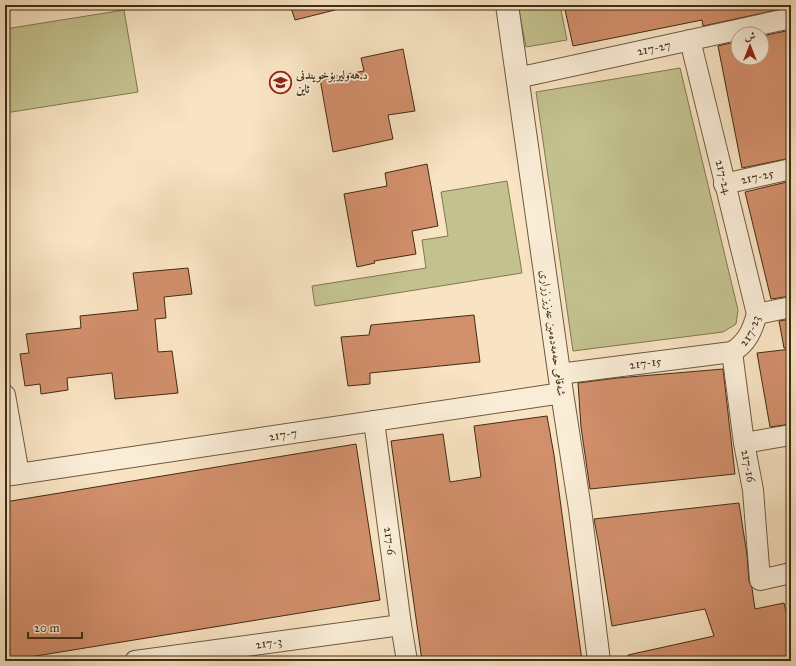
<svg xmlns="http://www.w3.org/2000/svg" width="796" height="666" font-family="'IM FELL Great Primer',Amiri,serif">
<rect width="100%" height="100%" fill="#f8e3c2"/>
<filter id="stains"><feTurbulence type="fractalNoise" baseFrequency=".005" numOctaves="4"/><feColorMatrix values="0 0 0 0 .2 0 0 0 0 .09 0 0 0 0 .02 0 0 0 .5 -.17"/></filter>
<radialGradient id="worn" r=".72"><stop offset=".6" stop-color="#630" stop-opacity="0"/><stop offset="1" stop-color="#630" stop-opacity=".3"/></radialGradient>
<path fill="#c3c28f" stroke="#827852" d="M518 5H560L567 40 526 47Z
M124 10 138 92 5 113V29Z
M680 68 738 310 736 324 723 332 573 351 536 92Z
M507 181 522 273 315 306 312 286 426 268 422 240 448 236 441 192Z"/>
<path fill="#d28f6c" stroke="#402d14" d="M290 5H335V10L295 20Z
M564 5H791V7L703 26 702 20 573 46Z
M791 30V158L742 168 718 46 738 41V58H762V36Z
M403 49 415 111 388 115 393 139 333 152 320 79 364 71 361 58Z
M427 164 438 226 412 231 416 254 374 261 375 263 357 267 344 194 387 186 385 173Z
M791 181V296L771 299 745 192Z
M188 268 192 294 164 297 166 318 155 319 158 352 172 351 178 393 115 399 112 373 67 378 68 390 41 394 40 384 25 386 20 354 29 353 26 334 81 328 80 316 138 310 133 273Z
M474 315 480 362 370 373V384L348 386 341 337 369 335 371 325Z
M791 319V348H784L779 321Z
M791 349V424L770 427 757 353Z
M723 369 735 474 590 489 581 427 578 383 617 378Z
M547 416 554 455 582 661H422L391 441 443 434 450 482 481 477 474 426Z
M356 444 380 600 5 661V502Z
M739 503 747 555 749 581 752 588 755 609 784 603 791 632V661H629L628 655 714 636 705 609 612 626 600 551 594 519Z"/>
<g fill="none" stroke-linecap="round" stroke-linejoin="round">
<defs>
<g id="minor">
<path id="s1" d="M690 40 757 314"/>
<path id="s2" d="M517 78 791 18"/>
<path id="s3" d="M724 184 791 169"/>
<path d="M757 314 791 307"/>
<path id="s4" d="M732 352 744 443 753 490 760 580 791 573"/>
<path id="s5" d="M559 374 732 352C747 343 752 331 757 314"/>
<path d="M5 395 19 474"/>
<path id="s6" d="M374 421 401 625 407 661"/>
<path d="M744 443 791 435"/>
<path id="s7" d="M5 476 562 393"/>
<path id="s8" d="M135 661 401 625"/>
</g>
<path id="tertiary" d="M507 5 562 393 580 509 599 661"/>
</defs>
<use href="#minor" stroke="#6e5a40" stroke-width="22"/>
<use href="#tertiary" stroke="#6e5a40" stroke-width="24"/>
<use href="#minor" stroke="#faedd7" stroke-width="20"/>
<use href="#tertiary" stroke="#faedd7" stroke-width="22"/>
</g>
<defs>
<symbol id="school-ring" viewBox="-11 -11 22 22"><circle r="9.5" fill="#faedd7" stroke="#8f2418" stroke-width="1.5"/><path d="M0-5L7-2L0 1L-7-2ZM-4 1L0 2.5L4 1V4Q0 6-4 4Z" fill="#8f2418"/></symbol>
</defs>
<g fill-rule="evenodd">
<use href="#school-ring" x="268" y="70" width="25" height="25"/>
</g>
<g text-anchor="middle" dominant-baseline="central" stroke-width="3.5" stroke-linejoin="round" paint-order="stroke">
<g font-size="12" fill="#402d14" stroke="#faedd7">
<text stroke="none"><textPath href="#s2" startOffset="140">217-27</textPath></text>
<text stroke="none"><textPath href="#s1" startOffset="141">217-24</textPath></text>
<text stroke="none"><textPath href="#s3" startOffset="34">217-25</textPath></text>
<text stroke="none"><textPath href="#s5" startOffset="203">217-23</textPath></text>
<text transform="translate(553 333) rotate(82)">شەقامی حەمەدەمین عەزیز زراری</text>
<text stroke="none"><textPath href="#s5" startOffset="87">217-15</textPath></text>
<text stroke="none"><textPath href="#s7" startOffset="281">217-7</textPath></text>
<text stroke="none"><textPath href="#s4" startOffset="115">217-16</textPath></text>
<text stroke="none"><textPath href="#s6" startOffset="121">217-6</textPath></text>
<text stroke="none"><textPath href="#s8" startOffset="135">217-3</textPath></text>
</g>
<g font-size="12" font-weight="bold" fill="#402d14" stroke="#faedd7" text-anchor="start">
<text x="296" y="75">د.هه‌ولیربۆخویندنی<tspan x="296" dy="14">ئاین</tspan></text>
</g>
</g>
<rect width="796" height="666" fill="none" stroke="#f8e3c2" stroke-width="20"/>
<rect x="6" y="6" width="784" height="654" fill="none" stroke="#402d14" stroke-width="2"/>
<rect x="10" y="10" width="776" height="646" fill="none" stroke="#402d14"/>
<g transform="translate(750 46)"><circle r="19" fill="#faedd7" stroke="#b0a089"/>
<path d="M0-3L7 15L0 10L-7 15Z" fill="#8f2418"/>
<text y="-6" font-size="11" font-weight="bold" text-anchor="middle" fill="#402d14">ش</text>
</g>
<path d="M28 632v6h54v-6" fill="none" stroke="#402d14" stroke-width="2"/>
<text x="34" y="632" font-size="12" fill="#402d14" stroke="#faedd7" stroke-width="3" paint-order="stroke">20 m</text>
<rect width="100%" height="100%" filter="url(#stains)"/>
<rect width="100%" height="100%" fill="url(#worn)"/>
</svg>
